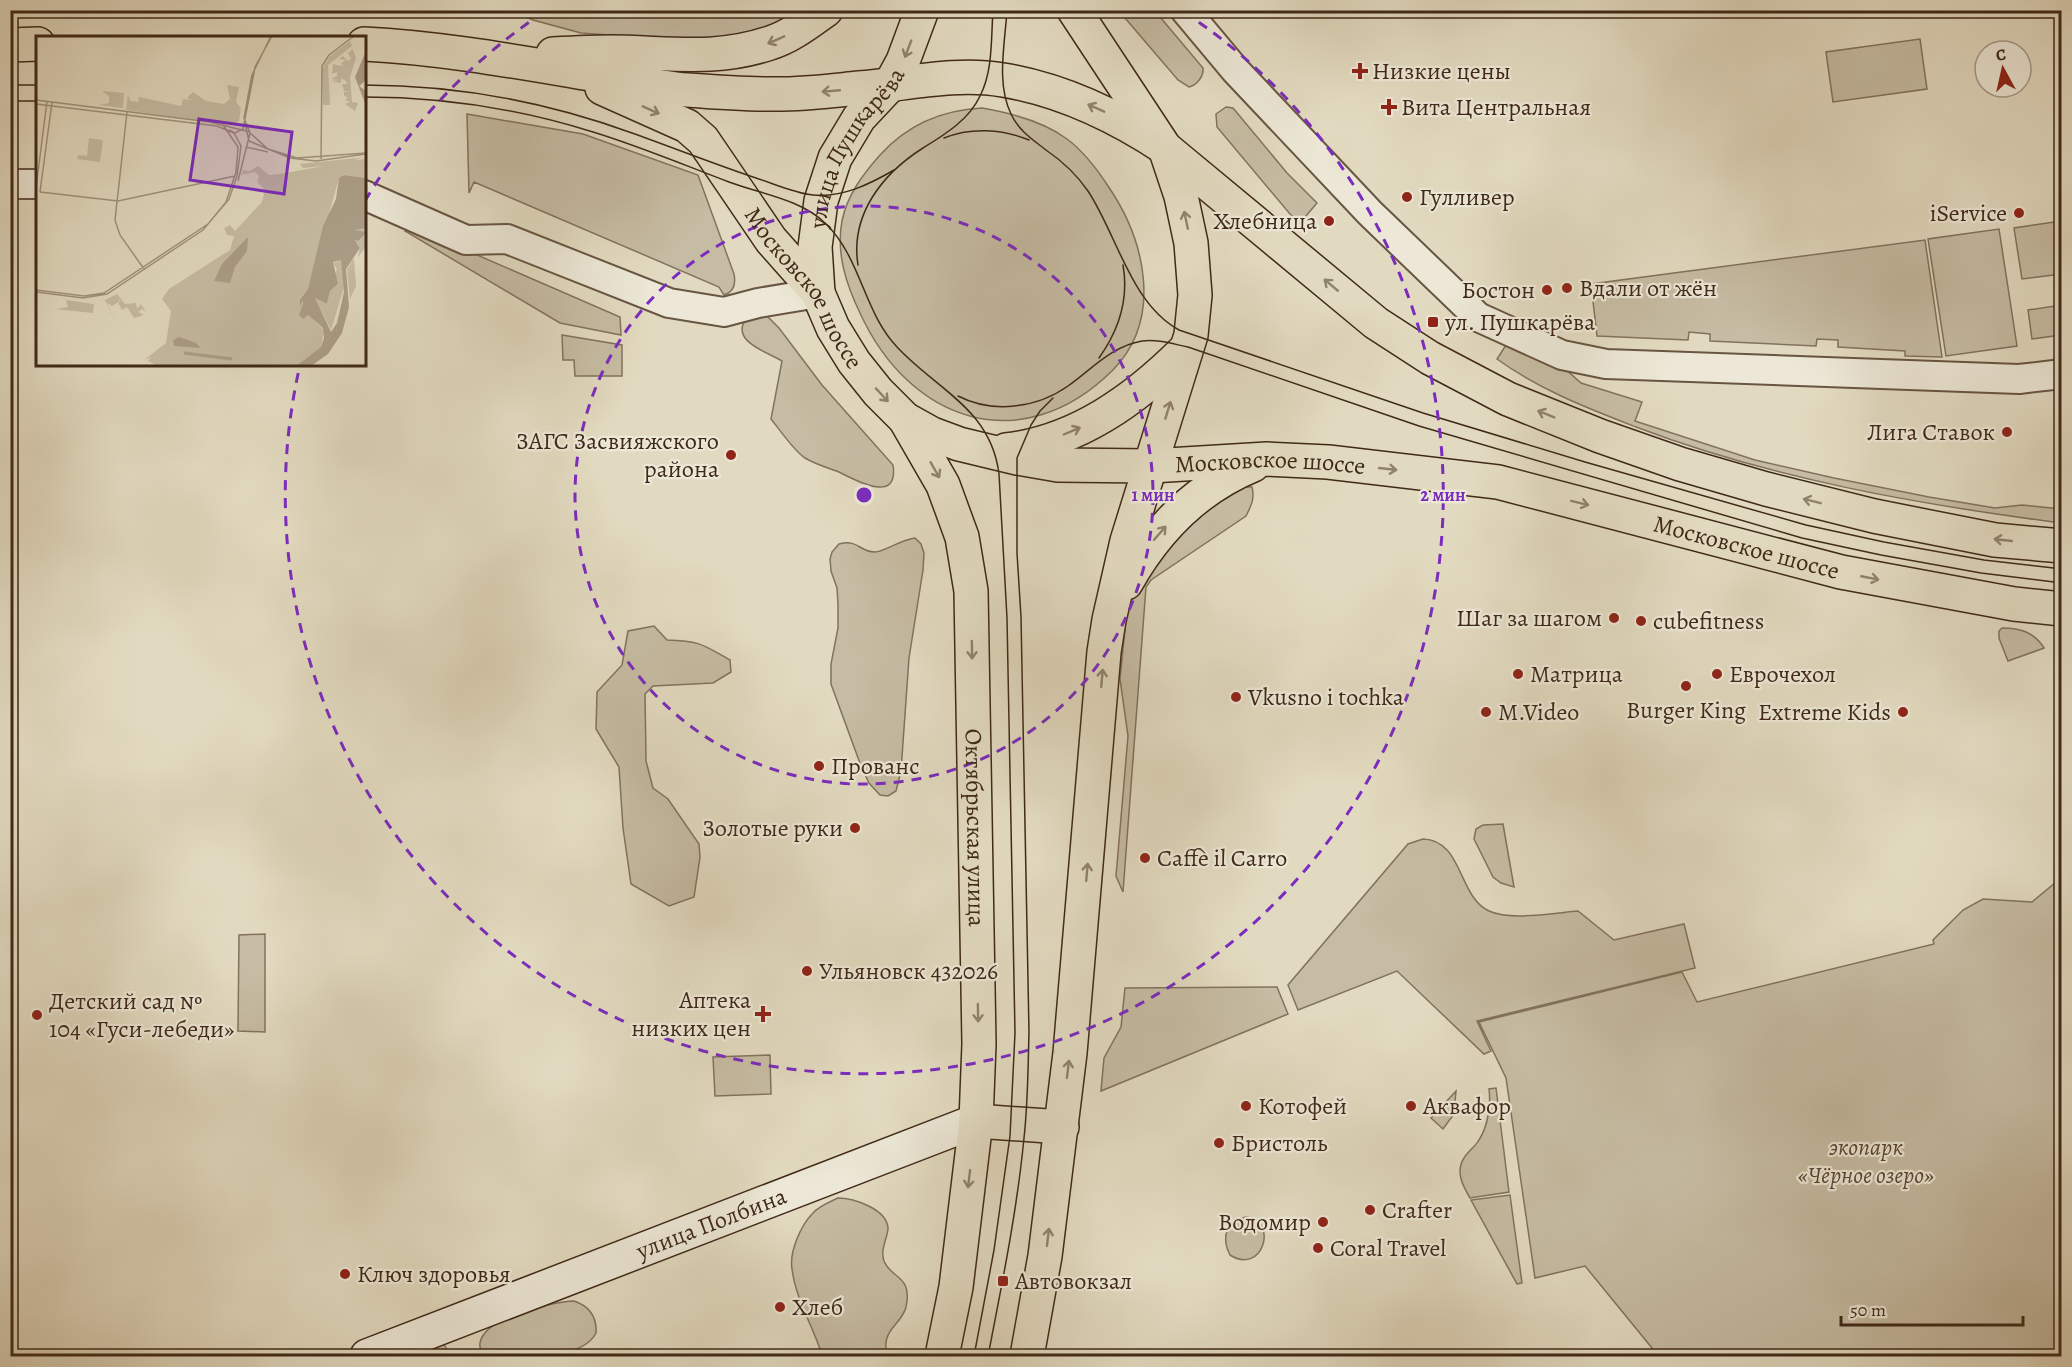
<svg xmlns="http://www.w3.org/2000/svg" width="2072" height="1367" font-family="Alegreya,serif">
<rect width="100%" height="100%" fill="#e2dac0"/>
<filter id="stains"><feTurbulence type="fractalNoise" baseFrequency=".00333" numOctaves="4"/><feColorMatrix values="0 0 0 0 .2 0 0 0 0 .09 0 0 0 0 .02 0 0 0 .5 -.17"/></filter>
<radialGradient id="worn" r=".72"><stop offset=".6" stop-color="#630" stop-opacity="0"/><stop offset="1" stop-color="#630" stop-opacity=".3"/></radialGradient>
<path fill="#c6bca3" stroke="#82725e" stroke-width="1.5" d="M512 11H808L748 43 643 44 609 35 581 33 533 20Z
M1119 11H1155L1203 68C1204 76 1197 85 1189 87L1178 80Z
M1920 39 1927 89 1833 102 1826 52Z
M1226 107 1233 108 1238 114 1287 173 1317 203 1300 223 1290 214 1217 127 1216 114Z
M982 108C1011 113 1043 121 1067 139 1083 151 1097 169 1108 186 1145 240 1164 319 1112 371 1021 460 910 422 860 313 846 284 836 253 842 221 847 195 864 173 880 155 907 125 942 110 982 108Z
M467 114 583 134 698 175 734 274C736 284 734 292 724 295L719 287 474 182 469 193Z
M2061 221V274L2022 279 2014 228Z
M408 225 620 317 621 335 560 323 405 231Z
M1999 229 2017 346 1946 356 1928 239Z
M1925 240 1942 357 1905 356V351L1838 347V340L1817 339 1816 346 1710 341V334L1689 332 1688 340 1597 336 1591 284Z
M2061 305V335L2032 339 2028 310Z
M767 316 779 328 822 385 893 465C899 505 855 480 839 472 828 468 815 464 805 458 794 451 780 430 771 419L782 361C767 352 730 341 746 319Z
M562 335 622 345V376H575L574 360H563Z
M1508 342 1564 368 1581 383 1642 402 1635 421 1755 460 1834 478 1929 497 1995 508 2022 505 2061 509V523C1916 504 1773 479 1636 427 1587 408 1540 390 1497 359Z
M1240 487H1252C1255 499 1251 506 1246 516L1151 580 1146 587 1123 892 1116 876 1128 736 1120 679 1126 619 1135 586 1176 524Z
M915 538 921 544 924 553 923 570 909 658 901 771 896 791 888 796 880 795 869 783 861 766 831 684V664L838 628V604L837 588 831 571 830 559 832 552 839 544C859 539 859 552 875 552 884 552 900 540 915 538Z
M654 626 667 640C700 641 702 644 730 660L731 672 713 683 653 686 645 694 646 761 653 788 668 799 699 844 700 857 694 897 669 906 631 884 623 828 619 767 596 729 597 692 622 665 628 631Z
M2002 628C2020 628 2034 632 2044 648L2008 661 1999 638V631Z
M1503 824 1514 887 1501 883 1493 877 1474 839 1476 829 1483 825Z
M1423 839C1463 840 1458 897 1489 911 1511 921 1554 913 1578 911L1614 940 1684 924 1695 968 1477 1021 1491 1051 1484 1054 1397 971 1298 1010 1288 985 1408 844Z
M2061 878V1356H1651L1652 1348 1585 1266 1535 1278 1506 1078 1479 1022 1682 972 1697 1002 1934 944 1933 940 1963 910 1983 899 2032 902Z
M265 934V1032L238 1031 239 935Z
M1277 987 1288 1014 1101 1091 1104 1058 1121 1027 1125 988Z
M770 1055 771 1094 715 1096 713 1057Z
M1496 1088 1509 1192 1470 1198C1463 1186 1455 1172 1464 1158 1468 1151 1475 1147 1479 1140 1488 1126 1491 1105 1489 1089Z
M1456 1091 1454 1114 1443 1129 1431 1118Z
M1510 1195 1522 1283 1517 1284 1471 1200Z
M838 1198C853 1198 888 1209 888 1229 887 1239 880 1250 884 1261 891 1279 913 1275 906 1307 903 1320 890 1327 887 1338 885 1343 886 1351 887 1356H818L820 1349 817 1341C808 1318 795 1294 792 1269 789 1252 801 1225 813 1213 819 1206 830 1202 838 1198Z
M1246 1217C1279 1220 1263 1276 1230 1255 1221 1237 1226 1221 1246 1217Z
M574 1301C589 1306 597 1317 596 1333 581 1363 512 1356 483 1356 482 1353 479 1347 480 1343 484 1317 552 1302 574 1301Z
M444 1344 450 1356H412Z"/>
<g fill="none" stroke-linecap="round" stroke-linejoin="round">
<defs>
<path id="street" d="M1185 10 1236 71 1370 213 1478 317 1562 355 1606 364 2019 379 2062 374
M10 184H38
M364 195 466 240 507 239 669 303 724 312 758 303 818 293"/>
<g id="secondary">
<path id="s1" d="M367 1356 976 1121"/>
</g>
<g id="primary">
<path d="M364 44C444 48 524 63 602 76 630 81 659 88 687 90 714 92 742 94 769 94 799 95 829 91 859 88 907 84 955 72 1003 80 1063 90 1115 115 1165 148L1376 323 1430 358 1508 399 1600 436 1680 464 1766 489 1874 516 1995 540 2062 546"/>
<path d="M10 45 38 44"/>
<path d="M553 54C572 53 591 52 609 52 667 52 713 62 770 43 790 37 809 22 826 10"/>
<path id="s2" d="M602 88 687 126 703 140 771 240 818 293 833 328 854 362 878 392 905 419 932 434 959 444 1017 458 1058 465 1151 466 1267 459 1328 462 1498 482 1841 572 2014 604 2062 609"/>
<path id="s3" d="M818 293 815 247 821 201 835 158 859 118 890 85 903 61 922 10"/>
<path id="s4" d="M905 419 943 485 962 537 971 591 979 1044 976 1121 956 1287 942 1356"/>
<path d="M1006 450C1077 442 1136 399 1185 350"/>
<path d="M1126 583C1155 531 1197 488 1253 465"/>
<path d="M976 1121 1062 1127"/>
<path d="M1027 1356 1045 1256 1070 1053 1104 652 1109 620 1127 541 1191 335 1195 295 1191 243 1181 196 1165 148 1074 10"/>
</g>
</defs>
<use href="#street" stroke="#685542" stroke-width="32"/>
<use href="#secondary" stroke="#3f2918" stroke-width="36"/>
<use href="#primary" stroke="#3f2918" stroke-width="36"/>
<use href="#street" stroke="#ece7d6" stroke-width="28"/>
<use href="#secondary" stroke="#ece7d6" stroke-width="33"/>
<use href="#primary" stroke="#e2dac0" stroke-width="33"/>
<path stroke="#3f2918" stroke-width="1.5" d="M1007 10C1005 44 996 83 1011 114 1019 131 1032 139 1046 150 1062 161 1077 175 1088 191 1117 235 1131 304 1179 330L1423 413 1585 462 1806 525 1884 542 1984 560 2062 569
M10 85H38
M364 85C456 85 547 102 632 133 674 148 714 164 756 178 775 184 794 193 813 195 842 198 870 184 894 170
M364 97C441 97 520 109 593 132 639 146 684 165 729 182 761 194 800 199 825 223 861 257 863 311 897 347 937 390 991 409 999 474L1007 618 1015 1033 1010 1136 994 1250 974 1356
M10 101H38
M944 138C971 127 1002 129 1029 140
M858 265C850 215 882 174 923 148 944 135 969 120 980 96 993 71 991 39 993 10
M1099 358C1119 330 1129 299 1123 265
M958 396C993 414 1037 408 1068 386 1092 369 1112 346 1142 341 1158 339 1173 344 1188 347L1419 426 1802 538 1881 555 1981 573 2062 583
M988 1356C1002 1284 1017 1211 1024 1138 1028 1103 1028 1067 1029 1032L1021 617 1017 553V458L1031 425 1040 411 1053 398"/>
</g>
<defs><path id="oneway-shaft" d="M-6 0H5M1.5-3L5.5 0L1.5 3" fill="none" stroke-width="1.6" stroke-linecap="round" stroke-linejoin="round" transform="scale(1.5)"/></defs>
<g stroke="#90826c">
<use href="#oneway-shaft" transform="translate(776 40) rotate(156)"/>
<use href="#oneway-shaft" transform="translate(908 49) rotate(111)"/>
<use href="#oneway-shaft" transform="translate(831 91) rotate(175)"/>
<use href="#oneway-shaft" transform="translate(1096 108) rotate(-156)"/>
<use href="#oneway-shaft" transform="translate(651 110) rotate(24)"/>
<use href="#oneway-shaft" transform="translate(1186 220) rotate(-102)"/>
<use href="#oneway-shaft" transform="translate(1331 285) rotate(-140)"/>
<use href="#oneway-shaft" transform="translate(882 395) rotate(47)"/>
<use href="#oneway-shaft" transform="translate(1168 410) rotate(-73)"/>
<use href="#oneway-shaft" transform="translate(1546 414) rotate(-158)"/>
<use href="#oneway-shaft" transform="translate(1072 431) rotate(-23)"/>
<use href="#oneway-shaft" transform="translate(1388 469) rotate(6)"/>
<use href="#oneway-shaft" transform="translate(935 470) rotate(60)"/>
<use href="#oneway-shaft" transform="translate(1812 501) rotate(-166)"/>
<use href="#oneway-shaft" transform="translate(1580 503) rotate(14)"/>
<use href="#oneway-shaft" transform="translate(1160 533) rotate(-49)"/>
<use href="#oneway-shaft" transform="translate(2003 540) rotate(-174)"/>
<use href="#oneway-shaft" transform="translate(1870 578) rotate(11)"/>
<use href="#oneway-shaft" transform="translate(972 650) rotate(89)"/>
<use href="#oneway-shaft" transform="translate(1102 678) rotate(-85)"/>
<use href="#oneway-shaft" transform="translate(1087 872) rotate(-85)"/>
<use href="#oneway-shaft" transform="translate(978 1013) rotate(89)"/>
<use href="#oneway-shaft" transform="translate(1068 1069) rotate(-83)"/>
<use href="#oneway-shaft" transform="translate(969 1179) rotate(97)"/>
<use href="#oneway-shaft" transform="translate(1048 1237) rotate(-83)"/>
</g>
<g fill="none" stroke="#7b2cbf" stroke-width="3" stroke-dasharray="10 8">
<circle cx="864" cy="495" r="289"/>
<path d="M365 201A579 579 0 0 1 544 12M1184 12A579 579 0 1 1 300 365"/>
</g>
<g fill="#8f2418" stroke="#ece7d6" stroke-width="2">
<path d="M1357 62h6v6h6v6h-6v6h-6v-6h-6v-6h6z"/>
<path d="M1386 98h6v6h6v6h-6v6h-6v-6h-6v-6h6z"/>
<circle cx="1407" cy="197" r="6"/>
<circle cx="2019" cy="213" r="6"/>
<circle cx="1329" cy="221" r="6"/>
<circle cx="1567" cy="288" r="6"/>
<circle cx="1547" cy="290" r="6"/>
<rect x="1427" y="316" width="12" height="12" rx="3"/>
<circle cx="2007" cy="432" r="6"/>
<circle cx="731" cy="455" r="6"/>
<circle cx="1614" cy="618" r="6"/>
<circle cx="1641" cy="621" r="6"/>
<circle cx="1518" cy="674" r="6"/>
<circle cx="1717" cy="674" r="6"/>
<circle cx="1686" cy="686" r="6"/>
<circle cx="1236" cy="697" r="6"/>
<circle cx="1486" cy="712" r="6"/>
<circle cx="1903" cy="712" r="6"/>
<circle cx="819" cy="766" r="6"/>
<circle cx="855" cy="828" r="6"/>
<circle cx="1145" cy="858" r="6"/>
<circle cx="807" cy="971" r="6"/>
<path d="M760 1005h6v6h6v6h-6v6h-6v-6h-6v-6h6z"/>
<circle cx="37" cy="1015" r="6"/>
<circle cx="1246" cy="1106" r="6"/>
<circle cx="1411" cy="1106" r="6"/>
<circle cx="1219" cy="1143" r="6"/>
<circle cx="1370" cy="1210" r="6"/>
<circle cx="1323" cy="1222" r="6"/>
<circle cx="1318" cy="1248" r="6"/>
<circle cx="345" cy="1274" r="6"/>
<rect x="997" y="1275" width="12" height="12" rx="3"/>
<circle cx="780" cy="1307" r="6"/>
</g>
<g text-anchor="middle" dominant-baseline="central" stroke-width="4.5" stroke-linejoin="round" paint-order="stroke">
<g font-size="24" fill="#3f2918" stroke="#ece7d6" text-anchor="start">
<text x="1372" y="71">Низкие цены</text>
<text x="1401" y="107">Вита Центральная</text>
<text x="1419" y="197">Гулливер</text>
<text x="2007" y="213" text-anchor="end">iService</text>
<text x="1317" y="221" text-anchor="end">Хлебница</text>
<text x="1579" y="288">Вдали от жён</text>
<text x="1535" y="290" text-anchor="end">Бостон</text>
<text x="1445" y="322">ул. Пушкарёва</text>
<text x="1995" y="432" text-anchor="end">Лига Ставок</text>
<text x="719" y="441" text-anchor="end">ЗАГС Засвияжского<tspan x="719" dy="28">района</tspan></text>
<text x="1602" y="618" text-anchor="end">Шаг за шагом</text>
<text x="1653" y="621">cubefitness</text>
<text x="1530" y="674">Матрица</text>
<text x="1729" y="674">Еврочехол</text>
<text x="1248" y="697">Vkusno i tochka</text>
<text x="1686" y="710" text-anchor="middle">Burger King</text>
<text x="1498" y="712">M.Video</text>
<text x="1891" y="712" text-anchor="end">Extreme Kids</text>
<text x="831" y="766">Прованс</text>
<text x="843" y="828" text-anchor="end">Золотые руки</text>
<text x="1157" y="858">Caffè il Carro</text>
<text x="819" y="971">Ульяновск 432026</text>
<text x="751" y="1000" text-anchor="end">Аптека<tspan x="751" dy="28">низких цен</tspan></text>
<text x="49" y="1001">Детский сад №<tspan x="49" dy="28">104 «Гуси-лебеди»</tspan></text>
<text x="1258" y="1106">Котофей</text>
<text x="1423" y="1106">Аквафор</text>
<text x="1231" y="1143">Бристоль</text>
<text x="1382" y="1210">Crafter</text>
<text x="1311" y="1222" text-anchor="end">Водомир</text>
<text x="1330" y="1248">Coral Travel</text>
<text x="357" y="1274">Ключ здоровья</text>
<text x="1015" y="1281">Автовокзал</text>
<text x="792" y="1307">Хлеб</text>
</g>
<g font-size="24" fill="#3f2918" stroke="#ece7d6">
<text stroke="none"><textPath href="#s3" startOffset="156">улица Пушкарёва</textPath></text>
<text stroke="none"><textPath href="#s2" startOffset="294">Московское шоссе</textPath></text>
<text stroke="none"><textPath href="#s2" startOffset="834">Московское шоссе</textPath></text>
<text stroke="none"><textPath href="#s2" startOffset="1320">Московское шоссе</textPath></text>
<text stroke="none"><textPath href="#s4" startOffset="423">Октябрьская улица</textPath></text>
<text stroke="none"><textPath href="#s1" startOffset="369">улица Полбина</textPath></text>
</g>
<g font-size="24" font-style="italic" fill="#5a4634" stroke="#ece7d6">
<text x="1866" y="1147">экопарк<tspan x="1866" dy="28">«Чёрное озеро»</tspan></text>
</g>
</g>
<g transform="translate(36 36)">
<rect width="330" height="330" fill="#e2dac0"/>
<path d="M314 5 316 10 292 29 294 69H287L286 33 294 20ZM317 13 320 22 314 41 316 66 322 67 319 75 309 68 314 66 309 64 312 61 308 60V56L313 55H308L306 48H311L310 45 305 42V47L295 45 302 44 295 43 301 40V36L296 38 297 28 307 30 305 27 310 24 303 23 307 20 312 25 315 23 312 17ZM191 49 203 51 200 66 205 72 203 85 196 89 90 74 92 58 94 65 102 66 103 61 145 70 147 63 156 64 151 62 157 56 170 65 188 68 194 63ZM66 55 88 57 87 72 63 69 73 67V60ZM53 102 67 104 64 126 41 123 42 119 51 120ZM330 121 317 124 330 123V142L308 139 303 142 272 253 264 262V271L267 264 266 281 272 279 288 294 285 311 260 330H122L112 325 115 321 107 325 130 307 135 275 126 263 133 253 194 214 198 200 191 199 188 192 194 189 199 195 226 166 229 154 221 146 223 140 219 136 205 139 207 134 214 135 222 130 233 139 244 138 288 130 267 132 264 128ZM329 191 330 211 322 221 324 211 319 204 324 205 327 197 319 194ZM318 222 320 250 314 263 311 233ZM305 224 308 251 295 294 279 262 291 268 294 255 302 248 297 242 301 233 297 227ZM81 258 89 268 100 267 101 273 105 268 110 276 106 273 102 276 108 279 98 282 91 271 86 274 82 267 85 265 82 262 84 265 76 270 71 267 79 286 69 264ZM30 264 58 268 57 277 19 273 32 271Z" fill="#c6bca3"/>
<path d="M330 15V44L323 50 330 55V70L319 41ZM308 139 330 142V192L319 194 330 196 323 205 319 204 324 212 310 233 313 271 306 297 292 318 275 330H260L285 311 288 302 287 292 272 279 267 283 263 279 267 268V264L264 271V263L272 253 287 190 300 163 303 142ZM305 224 308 256 301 287 295 296 279 262 291 268 294 255 302 248 297 226ZM212 201 211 215 199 231 194 247 178 245 186 228ZM143 301 160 307 165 312 138 310 137 304Z" fill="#ab9e87" fill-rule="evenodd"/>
<path fill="none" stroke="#ab9e87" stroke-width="3" d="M148 317 196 323"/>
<path fill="none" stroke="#a1937d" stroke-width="1.5" d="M235 0 216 39 208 82 214 97 232 113 261 122 330 117M0 64 174 86 214 96M0 68 181 90 198 97 205 110 201 140 193 163 167 194 71 258 47 262 0 256M91 76 79 184 84 199 108 233M209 87 213 105 254 122 280 125 330 118M193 94 199 97 207 93 219 31 236 0M210 111 232 116M285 123 286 30 293 19 318 0M202 145 214 97M0 152 11 65M4 156 82 165 199 140M4 156 16 66M0 254 48 260 68 257 172 188 190 166 200 136 202 111 187 89"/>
<path fill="#7b2cbf" fill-opacity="0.15" stroke="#7b2cbf" stroke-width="3" d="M163 83 256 96 248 158 154 144Z"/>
<rect width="330" height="330" fill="none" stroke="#3f2918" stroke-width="3"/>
</g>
<circle cx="864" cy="495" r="9" fill="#7b2cbf" stroke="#ece7d6" stroke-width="3"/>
<g font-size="18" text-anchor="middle" font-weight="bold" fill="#7b2cbf" stroke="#ece7d6" stroke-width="4.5" stroke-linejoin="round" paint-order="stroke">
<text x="1153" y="501">1 мин</text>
<text x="1443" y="501">2 мин</text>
</g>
<rect width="2072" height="1367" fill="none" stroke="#e2dac0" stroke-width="36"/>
<rect x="12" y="12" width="2048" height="1343" fill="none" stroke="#3f2918" stroke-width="3"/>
<rect x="18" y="18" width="2036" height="1331" fill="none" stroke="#3f2918" stroke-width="1.5"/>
<g transform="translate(2003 69) rotate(352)"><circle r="28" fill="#ece7d6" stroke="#a79b8a" stroke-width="1.5"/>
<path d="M0-4.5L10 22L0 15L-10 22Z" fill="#8f2418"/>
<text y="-9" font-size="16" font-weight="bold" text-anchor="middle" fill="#3f2918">С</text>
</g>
<path d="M1841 1316v9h182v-9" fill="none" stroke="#3f2918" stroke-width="3"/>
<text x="1850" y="1316" font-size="18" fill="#3f2918" stroke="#ece7d6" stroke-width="4.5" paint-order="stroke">50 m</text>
<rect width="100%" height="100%" filter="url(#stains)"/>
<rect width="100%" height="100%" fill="url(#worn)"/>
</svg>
